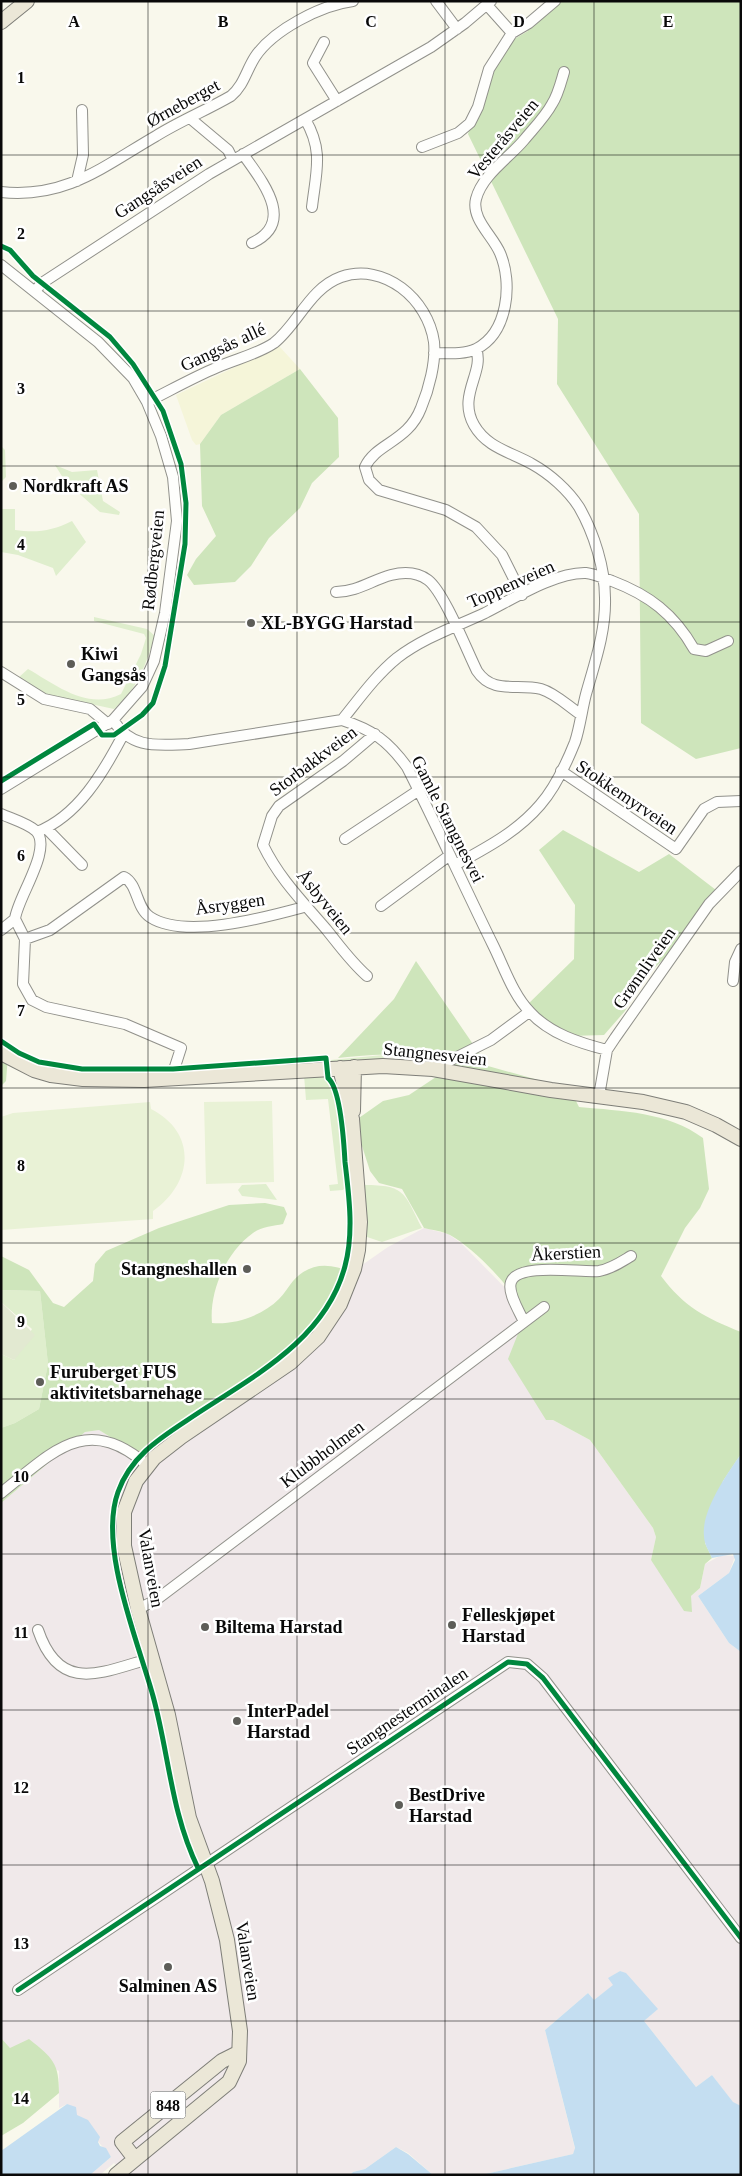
<svg xmlns="http://www.w3.org/2000/svg" width="742" height="2176" font-family="'Times New Roman',serif">
<rect width="100%" height="100%" fill="#f9f8ec"/>
<path fill="#f0e9ea" d="M424 1228 448 1234 461 1243 519 1302 553 1420 590 1440 653 1528 656 1537 651 1560 691 1596 700 1588 705 1564 722 1555 735 1556 729 1573 698 1596 729 1643 741 1652V2106L733 2103 712 2075 696 2087 644 2021 657 2009 626 1974 620 1971 609 1978 614 1985 594 2000 588 1993 545 2030 575 2149 573 2154 481 2175H433L408 2153 396 2147 365 2169 353 2172 350 2175H126L114 2163 100 2175H90L111 2157 67 2104 59 2108V2071L10 2048 1 2038V1503L85 1432 99 1430 125 1446 133 1455 196 1418 297 1342 352 1272 388 1247Z"/>
<path fill="#f5f5d9" d="M279 346 300 369 221 415 200 444 196 445 192 440 176 395Z"/>
<path fill="#dfeecd" d="M1 446 5 450 6 477 1 482Z
M55 465 72 472 97 470 103 501 120 512 119 515 100 512 65 481Z
M1 509H15V530C37 533 52 531 72 521L86 542 56 576 53 568 18 555 1 552Z
M94 617 147 629 155 636C146 664 137 690 114 709L44 694 18 678 28 669C56 685 88 711 121 694L141 654 146 638 144 634 94 621Z
M383 1055 386 1056 380 1060 330 1062 331 1060Z
M323 1060 324 1063 199 1070 201 1069Z
M304 1075 323 1076C344 1095 342 1159 345 1187L343 1190 330 1191 329 1185 338 1184 328 1099 306 1100Z
M266 1184 277 1200 242 1196 238 1190 242 1185Z
M364 1185C406 1185 404 1193 422 1228L382 1242 367 1237Z
M1 1290 40 1291 48 1364 39 1409 15 1423 1 1428V1354L14 1360 32 1329 1 1302Z"/>
<path fill="#cee5bb" d="M559 1H741V748L696 759 641 723 639 514 557 384 558 319 468 134 494 51 528 31 525 26Z
M300 369 338 418 339 457 312 483 300 508 269 538 251 566 235 582 194 585 187 575 196 559 216 536 202 506 200 444 221 415Z
M563 830 639 872 669 854 716 890 666 957 643 979 625 1011 604 1035 570 1036 523 1009 574 959 575 905 539 850Z
M416 961 488 1066 570 1089 579 1107C622 1111 668 1112 703 1138L709 1189 700 1208 685 1228 661 1276C684 1307 706 1318 741 1332V1454L723 1481 705 1543 712 1558 705 1564 700 1588 691 1596 692 1612 684 1611 651 1560 656 1537 653 1528 590 1440 553 1420H546L508 1359 525 1316C515 1290 475 1249 450 1235 442 1231 432 1230 424 1228L402 1189 379 1183 370 1171 355 1124 356 1120 383 1101 409 1095 442 1073C427 1047 363 1056 338 1058L394 999Z
M1 1048 8 1056 6 1081 1 1086Z
M265 1203 284 1207 287 1214 283 1224C274 1226 260 1227 253 1233 226 1252 209 1292 212 1323 234 1325 262 1316 279 1299 284 1294 288 1287 293 1281 310 1262 329 1263 352 1272L326 1316 297 1342 196 1418 133 1455 125 1446 99 1430 85 1432 1 1503V1428L15 1423 39 1409 48 1364 40 1291 1 1290V1256L29 1270 53 1303 64 1307 93 1281 95 1264 106 1251 159 1228 229 1205Z
M1 2038 10 2048 29 2039C53 2058 59 2063 59 2093L23 2123 1 2136Z"/>
<path fill="#e2e9d1" d="M1 1302 35 1335 14 1360 1 1354Z"/>
<path fill="#e9f2d6" d="M272 1101 274 1182 206 1184 204 1102Z
M150 1102 151 1109C198 1133 193 1183 153 1211V1219L1 1230V1117L13 1113Z"/>
<path fill="#c4def1" d="M741 1454V1652L729 1643 698 1596 729 1573 735 1560 733 1554 712 1558C709 1551 704 1544 704 1536 701 1511 727 1474 741 1454Z
M620 1971 626 1973 658 2009 644 2021 696 2087 712 2075 733 2102 741 2106V2175H481L573 2154 575 2148 545 2030 588 1993 594 2000 613 1985 608 1978Z
M67 2104 76 2107 77 2115 88 2120 100 2137 98 2142 100 2146 106 2148 111 2157 90 2175H1V2151Z
M396 2147 408 2154 433 2175H350L353 2172 365 2169Z"/>
<g fill="none" stroke-linecap="round" stroke-linejoin="round">
<defs>
<path id="minor" d="M436 1 457 29
M487 5 512 33 529 23 555 1
M324 42 313 63 337 101
M191 119 228 150 233 160
M305 119C324 151 316 172 312 207
M422 147 458 133 470 123 478 107 489 69 512 33
M243 154C261 180 297 222 252 243
M77 181 83 155 82 110
M1 192C66 199 104 166 156 136 180 121 207 110 231 96 244 85 246 71 255 57 273 30 321 5 353 1
M1 265 98 342 133 378 147 402 161 436 173 477 177 521 165 613 154 661 142 687 113 720 1 789
M35 291 42 283 209 174 431 47 465 23 491 1
M434 353C447 353 463 355 476 349 508 333 513 283 500 253 493 236 471 219 476 199 482 175 509 158 524 140 533 129 545 117 552 104 558 95 561 82 564 72
M147 402C171 390 194 377 218 367 236 359 258 354 274 343 298 324 310 288 341 277 384 262 428 299 434 342 436 362 429 389 421 408 408 442 376 443 365 467L369 480 379 490 446 510 476 527 502 555 522 595
M336 592C357 592 372 580 391 575 403 572 417 572 428 580 444 592 467 651 477 671 493 695 518 683 541 689 555 693 568 706 580 714
M1 672 44 699 90 709 108 724
M113 720C132 750 158 745 189 744L342 720C373 730 388 741 407 767 437 826 464 886 493 945 504 967 513 995 530 1012 550 1034 580 1043 607 1050
M342 720C359 699 376 675 397 658 423 638 455 627 485 613 513 599 555 572 586 573 595 574 603 578 612 581 649 595 674 614 694 649L706 651 728 641
M561 771 676 849 704 809 717 802 741 801
M1 814C12 819 27 823 36 831 53 849 17 898 15 919L1 930
M46 828 82 865
M37 832C78 816 103 773 123 735
M345 839 419 790
M455 865C486 848 517 832 540 805 555 788 567 762 575 742 580 727 582 709 586 694 595 662 606 631 605 598 605 568 594 533 579 507 568 490 550 474 532 464 511 452 487 448 474 425 457 395 485 372 476 349
M381 906 450 855
M15 919 25 939 23 984 32 1000 46 1007 125 1024 181 1048 171 1079
M25 939 50 930 124 877C138 884 136 908 150 917 185 940 267 917 304 907
M367 976C351 962 339 945 326 929 302 901 279 878 263 845L272 816 279 806 343 761 375 734
M733 981 735 962 741 949
M433 1069 491 1040 529 1012
M599 1096 607 1050 615 1038 709 904 741 871
M524 1322C520 1312 507 1293 511 1282 518 1262 581 1273 599 1271 611 1269 621 1262 631 1256
M1 1493C52 1453 86 1412 147 1465
M138 1609 156 1600 544 1307
M38 1630C60 1695 102 1672 152 1658
M18 1990 508 1662 527 1664 543 1678 741 1938"/>
<path id="major" d="M1 22 27 1
M1 1053 34 1070 51 1075 83 1079 144 1080 383 1066 433 1069 551 1090 643 1102 686 1112 716 1125 741 1139
M353 1111 354 1067
M135 2159 122 2142 222 2061 238 2053
M116 2175 229 2082 239 2061 240 2031 227 1940 212 1881 189 1818 168 1715 138 1609 124 1546V1512L136 1481 154 1458 181 1437 290 1363 318 1337 340 1304 354 1269 358 1250 360 1222 352 1119 340 1068"/>
</defs>
<use href="#minor" stroke="#91918b" stroke-width="12"/>
<use href="#major" stroke="#7e7e78" stroke-width="16"/>
<use href="#minor" stroke="#fefefc" stroke-width="10"/>
<use href="#major" stroke="#ebe7d7" stroke-width="14"/>
<defs>
<path id="cycleway" d="M1 246 10 250 33 276 110 337 133 364 163 411 181 464 186 503 185 544 165 666 153 703 142 715 114 735H102L94 724 1 781
M1 1041 19 1053 39 1062 82 1069H173L326 1058 328 1078C341 1089 344 1144 345 1162 349 1196 354 1233 345 1266 325 1343 246 1380 186 1421 157 1440 130 1458 118 1492 98 1547 138 1641 153 1696 169 1754 171 1813 198 1868
M18 1990 508 1662 527 1664 543 1678 741 1938"/>
</defs>
<use href="#cycleway" stroke="#fff" stroke-width="8"/>
<use href="#cycleway" stroke="#00873e" stroke-width="5"/>
</g>
<path fill="none" stroke="#090909" stroke-width="1" stroke-opacity="0.55" d="M148 1V2175M297 1V2175M445 1V2175M594 1V2175M1 155H741M1 311H741M1 466H741M1 622H741M1 777H741M1 933H741M1 1088H741M1 1243H741M1 1399H741M1 1554H741M1 1710H741M1 1865H741M1 2021H741"/>
<g fill="#5d5d58" stroke="#fff" stroke-width="2">
<circle cx="13" cy="486" r="5"/>
<circle cx="251" cy="623" r="5"/>
<circle cx="71" cy="664" r="5"/>
<circle cx="247" cy="1269" r="5"/>
<circle cx="40" cy="1382" r="5"/>
<circle cx="452" cy="1625" r="5"/>
<circle cx="205" cy="1627" r="5"/>
<circle cx="237" cy="1721" r="5"/>
<circle cx="399" cy="1805" r="5"/>
<circle cx="168" cy="1967" r="5"/>
</g>
<g text-anchor="middle" dominant-baseline="central" stroke-width="5" stroke-linejoin="round" paint-order="stroke">
<rect fill="#fff" stroke="#535353" stroke-width="1" x="150.5" y="2091.5" width="35" height="27" rx="4"/>
<g font-size="16" font-weight="bold" fill="#090909">
<text x="168" y="2105">848</text>
</g>
<g font-size="18" fill="#090909" stroke="#fff">
<text transform="translate(183 103) rotate(-29)">Ørneberget</text>
<text transform="translate(503 139) rotate(-50)">Vesteråsveien</text>
<text transform="translate(158 187) rotate(-33)">Gangsåsveien</text>
<text transform="translate(223 347) rotate(-25)">Gangsås allé</text>
<text transform="translate(153 560) rotate(-84)">Rødbergveien</text>
<text transform="translate(511 584) rotate(-24)">Toppenveien</text>
<text transform="translate(313 761) rotate(-37)">Storbakkveien</text>
<text transform="translate(627 797) rotate(34)">Stokkemyrveien</text>
<text transform="translate(448 819) rotate(63)">Gamle Stangnesvei</text>
<text transform="translate(325 902) rotate(51)">Åsbyveien</text>
<text transform="translate(230 904) rotate(-8)">Åsryggen</text>
<text transform="translate(644 968) rotate(-55)">Grønnliveien</text>
<text transform="translate(435 1054) rotate(6)">Stangnesveien</text>
<text transform="translate(566 1253) rotate(-3)">Åkerstien</text>
<text transform="translate(322 1454) rotate(-37)">Klubbholmen</text>
<text transform="translate(151 1568) rotate(80)">Valanveien</text>
<text transform="translate(407 1711) rotate(-34)">Stangnesterminalen</text>
<text transform="translate(248 1961) rotate(81)">Valanveien</text>
</g>
<g font-size="18" font-weight="bold" fill="#090909" stroke="#fff" text-anchor="start">
<text x="23" y="486">Nordkraft AS</text>
<text x="261" y="623">XL-BYGG Harstad</text>
<text x="81" y="654">Kiwi<tspan x="81" dy="21">Gangsås</tspan></text>
<text x="237" y="1269" text-anchor="end">Stangneshallen</text>
<text x="50" y="1372">Furuberget FUS<tspan x="50" dy="21">aktivitetsbarnehage</tspan></text>
<text x="462" y="1615">Felleskjøpet<tspan x="462" dy="21">Harstad</tspan></text>
<text x="215" y="1627">Biltema Harstad</text>
<text x="247" y="1711">InterPadel<tspan x="247" dy="21">Harstad</tspan></text>
<text x="409" y="1795">BestDrive<tspan x="409" dy="21">Harstad</tspan></text>
<text x="168" y="1986" text-anchor="middle">Salminen AS</text>
</g>
</g>
<g font-size="16" text-anchor="middle" font-weight="bold" fill="#090909" stroke="#fff" stroke-width="5" stroke-linejoin="round" paint-order="stroke">
<text x="74" y="27">A</text>
<text x="223" y="27">B</text>
<text x="371" y="27">C</text>
<text x="519" y="27">D</text>
<text x="668" y="27">E</text>
<text x="21" y="83">1</text>
<text x="21" y="239">2</text>
<text x="21" y="394">3</text>
<text x="21" y="550">4</text>
<text x="21" y="705">5</text>
<text x="21" y="861">6</text>
<text x="21" y="1016">7</text>
<text x="21" y="1171">8</text>
<text x="21" y="1327">9</text>
<text x="21" y="1482">10</text>
<text x="21" y="1638">11</text>
<text x="21" y="1793">12</text>
<text x="21" y="1949">13</text>
<text x="21" y="2104">14</text>
</g>
<rect width="742" height="2176" fill="none" stroke="#090909" stroke-width="5"/>
</svg>
